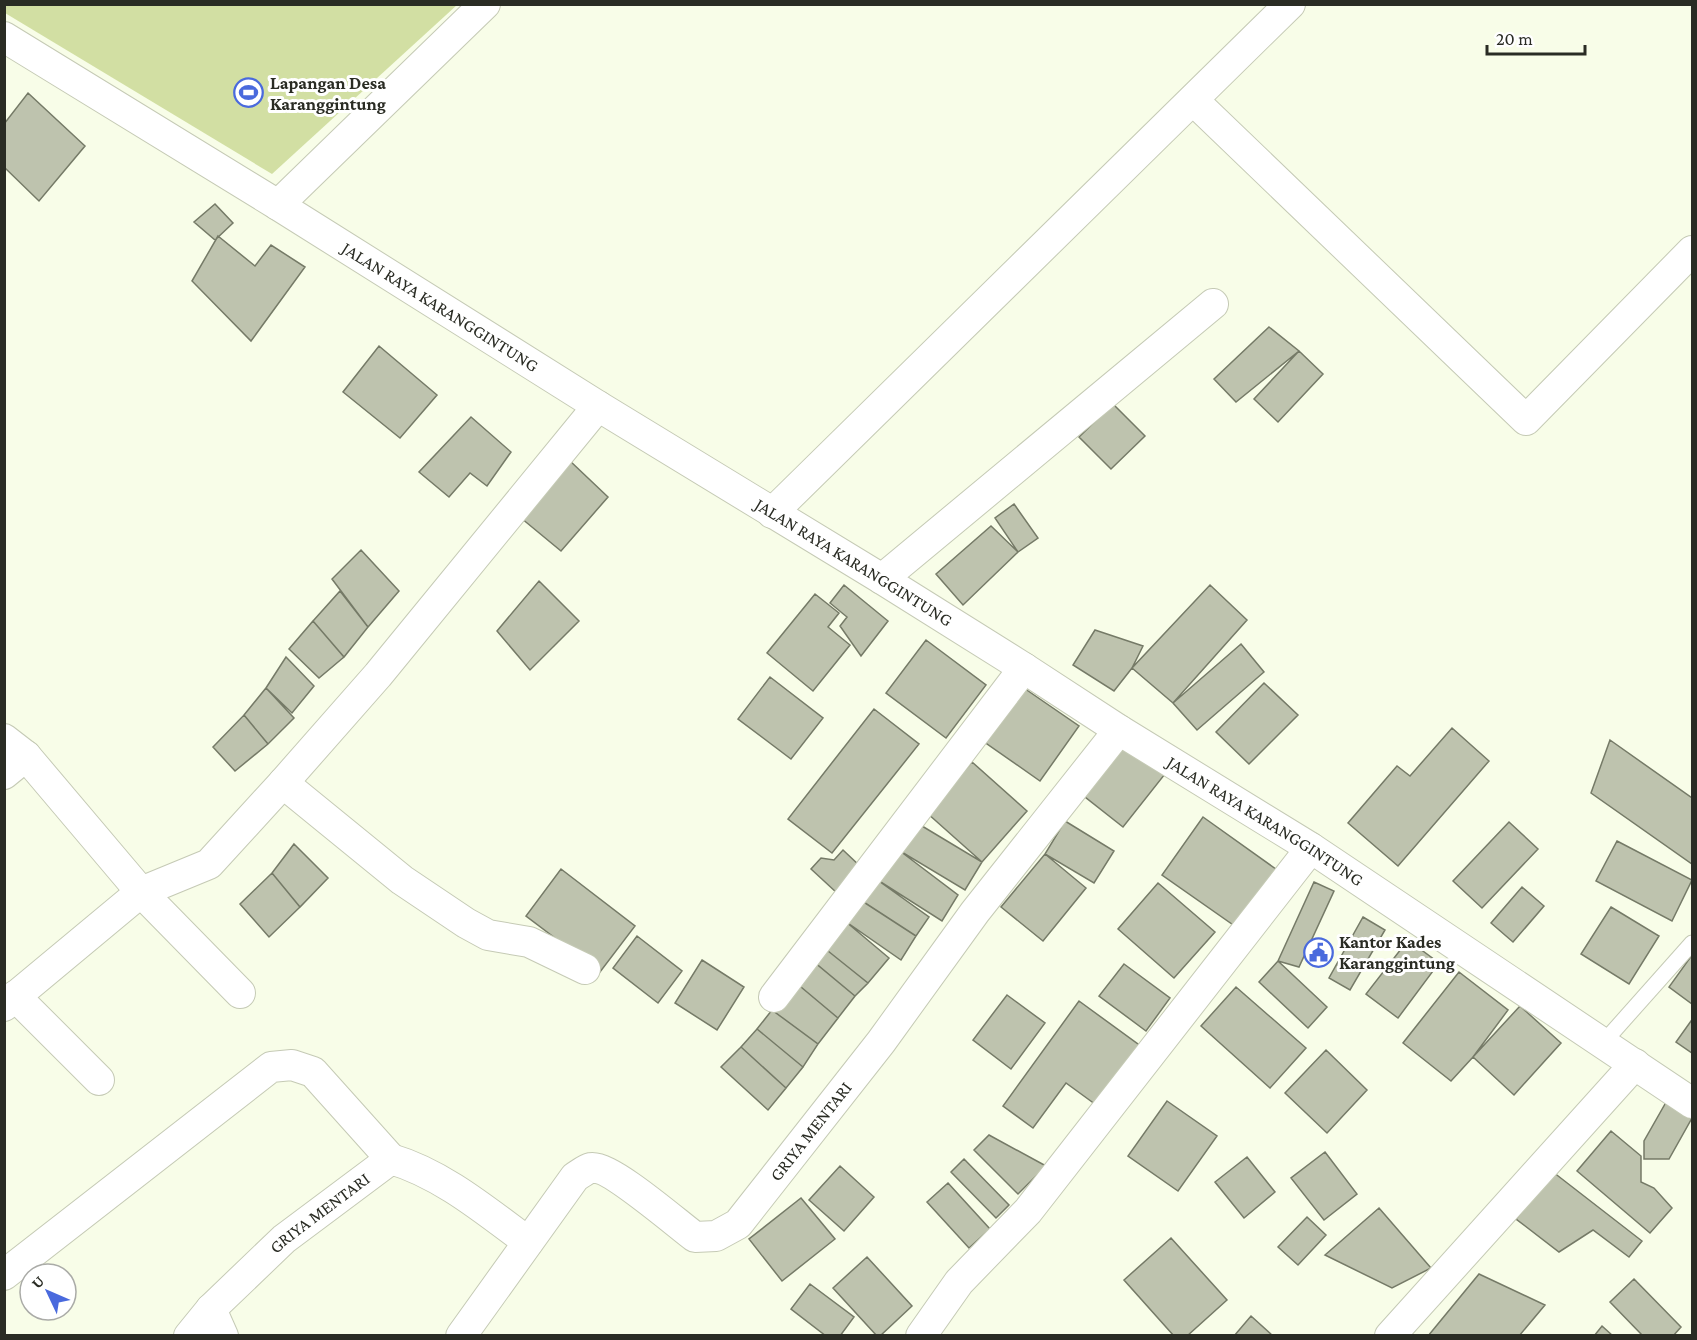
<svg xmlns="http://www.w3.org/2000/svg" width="1697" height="1340" font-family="'Crimson Pro',serif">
<rect width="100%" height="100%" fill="#f8fde8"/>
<path fill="#d2dfa3" d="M4 5 5 4 457 5 272 174 5 13Z"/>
<path fill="#bec3ae" stroke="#757a67" stroke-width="1.5" d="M28 93 85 146 39 201 4 167V124Z
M215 204 233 223 215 240 194 222Z
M218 236 255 266 271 245 305 267 251 341 192 281Z
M1269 327 1299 351 1236 402 1214 379Z
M379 346 437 395 400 438 343 392Z
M1299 351 1323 374 1278 422 1254 399Z
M1113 404 1145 436 1111 469 1079 437Z
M471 417 511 452 487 486 470 473 449 497 419 472Z
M569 460 608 497 561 551 521 518Z
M1014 504 1038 538 1018 552 995 518Z
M991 526 1018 552 963 605 936 574Z
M361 550 399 591 368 627 332 579Z
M539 581 579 621 530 670 497 631Z
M844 585 888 621 861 656 840 626 847 617 830 603Z
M1210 585 1247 620 1173 703 1132 668Z
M340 591 368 627 344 657 313 621Z
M815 594 839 613 828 627 850 645 813 691 767 653Z
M313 621 344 657 319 678 289 649Z
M1095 630 1143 646 1132 668 1114 691 1073 665Z
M926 640 986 685 946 738 886 693Z
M1241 644 1264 672 1197 730 1173 703Z
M286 657 314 686 292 713 266 688Z
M770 677 823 718 791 759 738 719Z
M1264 683 1298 715 1249 764 1216 732Z
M1018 684 1079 726 1040 781 980 739Z
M266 688 294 718 268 744 244 715Z
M874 709 919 744 832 853 788 819Z
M244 715 268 744 235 771 213 747Z
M1452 728 1489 761 1398 866 1348 823 1397 766 1410 776Z
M1121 740 1165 774 1123 827 1080 793Z
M1610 740 1692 798V864L1591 793Z
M972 762 1027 811 982 862 927 813Z
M1203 817 1280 872 1239 929 1162 875Z
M1065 821 1114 851 1094 883 1045 854Z
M1509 822 1538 849 1482 908 1453 881Z
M917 823 982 862 965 890 900 851Z
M1617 841 1692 880 1672 921 1596 881Z
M294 844 328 878 300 907 272 873Z
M843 850 861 867 837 893 811 869 821 858 834 860Z
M900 851 958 895 942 921 876 879Z
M1045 854 1086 888 1043 941 1001 907Z
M561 869 635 926 600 972 526 916Z
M272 873 300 907 269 937 240 904Z
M876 879 929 917 916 936 859 899Z
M1314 882 1334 891 1299 967 1278 961Z
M1158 883 1215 932 1174 978 1118 929Z
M1522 887 1544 906 1513 942 1491 923Z
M859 899 916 936 901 960 845 921Z
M1611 907 1659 936 1629 984 1581 954Z
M1363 917 1385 930 1350 990 1329 978Z
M845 921 889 958 868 983 823 947Z
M637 936 682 971 658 1003 613 968Z
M1408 940 1439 963 1398 1018 1366 994Z
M823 947 868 983 855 996 813 961Z
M1692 955V1004L1669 987Z
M702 960 744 987 717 1030 675 1003Z
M813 961 855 996 838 1018 795 982Z
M1278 961 1327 1007 1308 1028 1259 982Z
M1124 964 1170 998 1146 1031 1099 996Z
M1459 972 1508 1010 1473 1057 1451 1081 1403 1043Z
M795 982 838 1018 818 1044 772 1010Z
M1236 987 1306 1048 1270 1088 1201 1026Z
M1007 995 1045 1023 1011 1069 973 1040Z
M1079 1001 1142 1047 1099 1107 1066 1083 1033 1128 1003 1106Z
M1520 1006 1561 1043 1514 1095 1473 1057Z
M772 1010 818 1044 803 1067 757 1029Z
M1691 1021 1692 1023V1053L1676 1042Z
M757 1029 803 1067 786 1088 741 1047Z
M741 1047 786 1088 768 1110 721 1067Z
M1326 1050 1367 1090 1327 1133 1285 1093Z
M1669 1097 1692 1111V1118L1669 1159H1644V1141Z
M1167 1101 1217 1136 1178 1191 1128 1156Z
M1611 1131 1641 1156V1182L1654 1188 1672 1208 1650 1233 1577 1171Z
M989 1135 1046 1166 1018 1194 974 1150Z
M1325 1152 1357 1194 1324 1220 1291 1178Z
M1247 1157 1275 1192 1244 1218 1215 1182Z
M964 1159 1009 1205 996 1218 951 1172Z
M840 1166 874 1197 844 1231 809 1200Z
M1553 1172 1642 1241 1629 1257 1593 1230 1559 1252 1516 1219Z
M948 1183 990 1229 969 1248 927 1202Z
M801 1198 835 1239 782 1281 749 1239Z
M1379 1208 1431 1268 1392 1288 1325 1255Z
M1307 1217 1326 1235 1298 1265 1278 1247Z
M1171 1238 1227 1300 1187 1336H1174L1124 1280Z
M867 1257 912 1306 880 1336H877L833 1288Z
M1479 1274 1545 1305 1519 1336H1428Z
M1634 1279 1681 1327 1673 1336H1643L1610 1302Z
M810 1284 854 1317 840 1336H826L791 1309Z
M1251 1316 1273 1336H1234Z
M1602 1326 1613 1336H1594Z"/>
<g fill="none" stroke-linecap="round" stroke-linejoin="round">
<defs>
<path id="service" d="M1603 1043 1692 943"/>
<g id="minor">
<path id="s1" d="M4 37 278 205 598 406 882 579 1024 668 1119 730 1311 848 1692 1103"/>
<path d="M1193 100 1526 420 1692 251"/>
<path d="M278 205 485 4"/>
<path d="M772 513 1290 4"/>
<path d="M882 579 1213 304"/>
<path d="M4 739 26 756 141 892 240 993"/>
<path d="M4 774 26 756"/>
<path d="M283 783 402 880 466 923 488 935 529 942 585 969"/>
<path d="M15 996 99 1080"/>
<path d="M774 997 1024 668"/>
<path d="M4 1006 141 892 209 864 283 783 378 675 598 406"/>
<path d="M4 1275 271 1067 292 1065 313 1072 391 1159"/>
<path d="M211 1309 223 1336"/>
<path id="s2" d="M189 1336 211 1309 284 1239 391 1159C442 1174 486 1211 528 1242"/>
<path id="s3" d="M461 1336 575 1177C580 1174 586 1169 591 1168 610 1165 676 1223 695 1237L716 1236 738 1224 881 1042 975 912 1119 730"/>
<path d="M921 1336 959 1282 1028 1211 1311 848"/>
<path d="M1390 1336 1635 1064"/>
</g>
</defs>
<use href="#service" stroke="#c5cab5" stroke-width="17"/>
<use href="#minor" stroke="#c5cab5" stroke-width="32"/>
<use href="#service" stroke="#fff" stroke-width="15"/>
<use href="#minor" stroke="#fff" stroke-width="30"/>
</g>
<defs>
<symbol id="stadium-ring" viewBox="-11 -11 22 22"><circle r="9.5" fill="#fff" stroke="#4a6add" stroke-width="1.5"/><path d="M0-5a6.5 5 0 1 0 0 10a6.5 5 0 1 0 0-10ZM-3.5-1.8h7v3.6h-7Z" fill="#4a6add"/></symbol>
<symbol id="civic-ring" viewBox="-11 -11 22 22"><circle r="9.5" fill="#fff" stroke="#4a6add" stroke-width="1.5"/><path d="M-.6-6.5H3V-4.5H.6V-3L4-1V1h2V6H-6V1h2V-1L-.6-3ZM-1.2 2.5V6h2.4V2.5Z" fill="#4a6add"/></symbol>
</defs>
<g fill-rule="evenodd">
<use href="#stadium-ring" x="232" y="76" width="33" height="33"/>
<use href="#civic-ring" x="1302" y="936" width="33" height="33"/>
</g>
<g text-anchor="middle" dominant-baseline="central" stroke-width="6" stroke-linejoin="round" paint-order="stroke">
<g font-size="18" font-weight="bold" fill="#2a2c24" stroke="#fff" text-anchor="start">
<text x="270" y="83">Lapangan Desa<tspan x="270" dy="21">Karanggintung</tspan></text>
<text x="1339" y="942">Kantor Kades<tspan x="1339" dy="21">Karanggintung</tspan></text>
</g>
<g font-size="18" fill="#2a2c24" stroke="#fff">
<text stroke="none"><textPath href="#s1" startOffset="513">JALAN RAYA KARANGGINTUNG</textPath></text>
<text stroke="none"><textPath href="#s1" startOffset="999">JALAN RAYA KARANGGINTUNG</textPath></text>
<text stroke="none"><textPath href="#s1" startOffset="1485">JALAN RAYA KARANGGINTUNG</textPath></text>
<text stroke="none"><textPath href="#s3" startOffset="504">GRIYA MENTARI</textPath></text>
<text stroke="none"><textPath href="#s2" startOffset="180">GRIYA MENTARI</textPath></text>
</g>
</g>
<rect width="1697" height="1340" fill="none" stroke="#2a2c24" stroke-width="12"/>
<g transform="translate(48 1292) rotate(314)"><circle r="28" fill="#ffffff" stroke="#aaaba7" stroke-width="1.5"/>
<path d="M0-4.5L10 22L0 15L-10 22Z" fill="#4a6add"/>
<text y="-9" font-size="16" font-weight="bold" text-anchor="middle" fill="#2a2c24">U</text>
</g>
<path d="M1487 45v9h98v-9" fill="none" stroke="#2a2c24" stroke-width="3"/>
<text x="1496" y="45" font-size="18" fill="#2a2c24" stroke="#ffffff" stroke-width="4.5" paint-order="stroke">20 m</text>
</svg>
